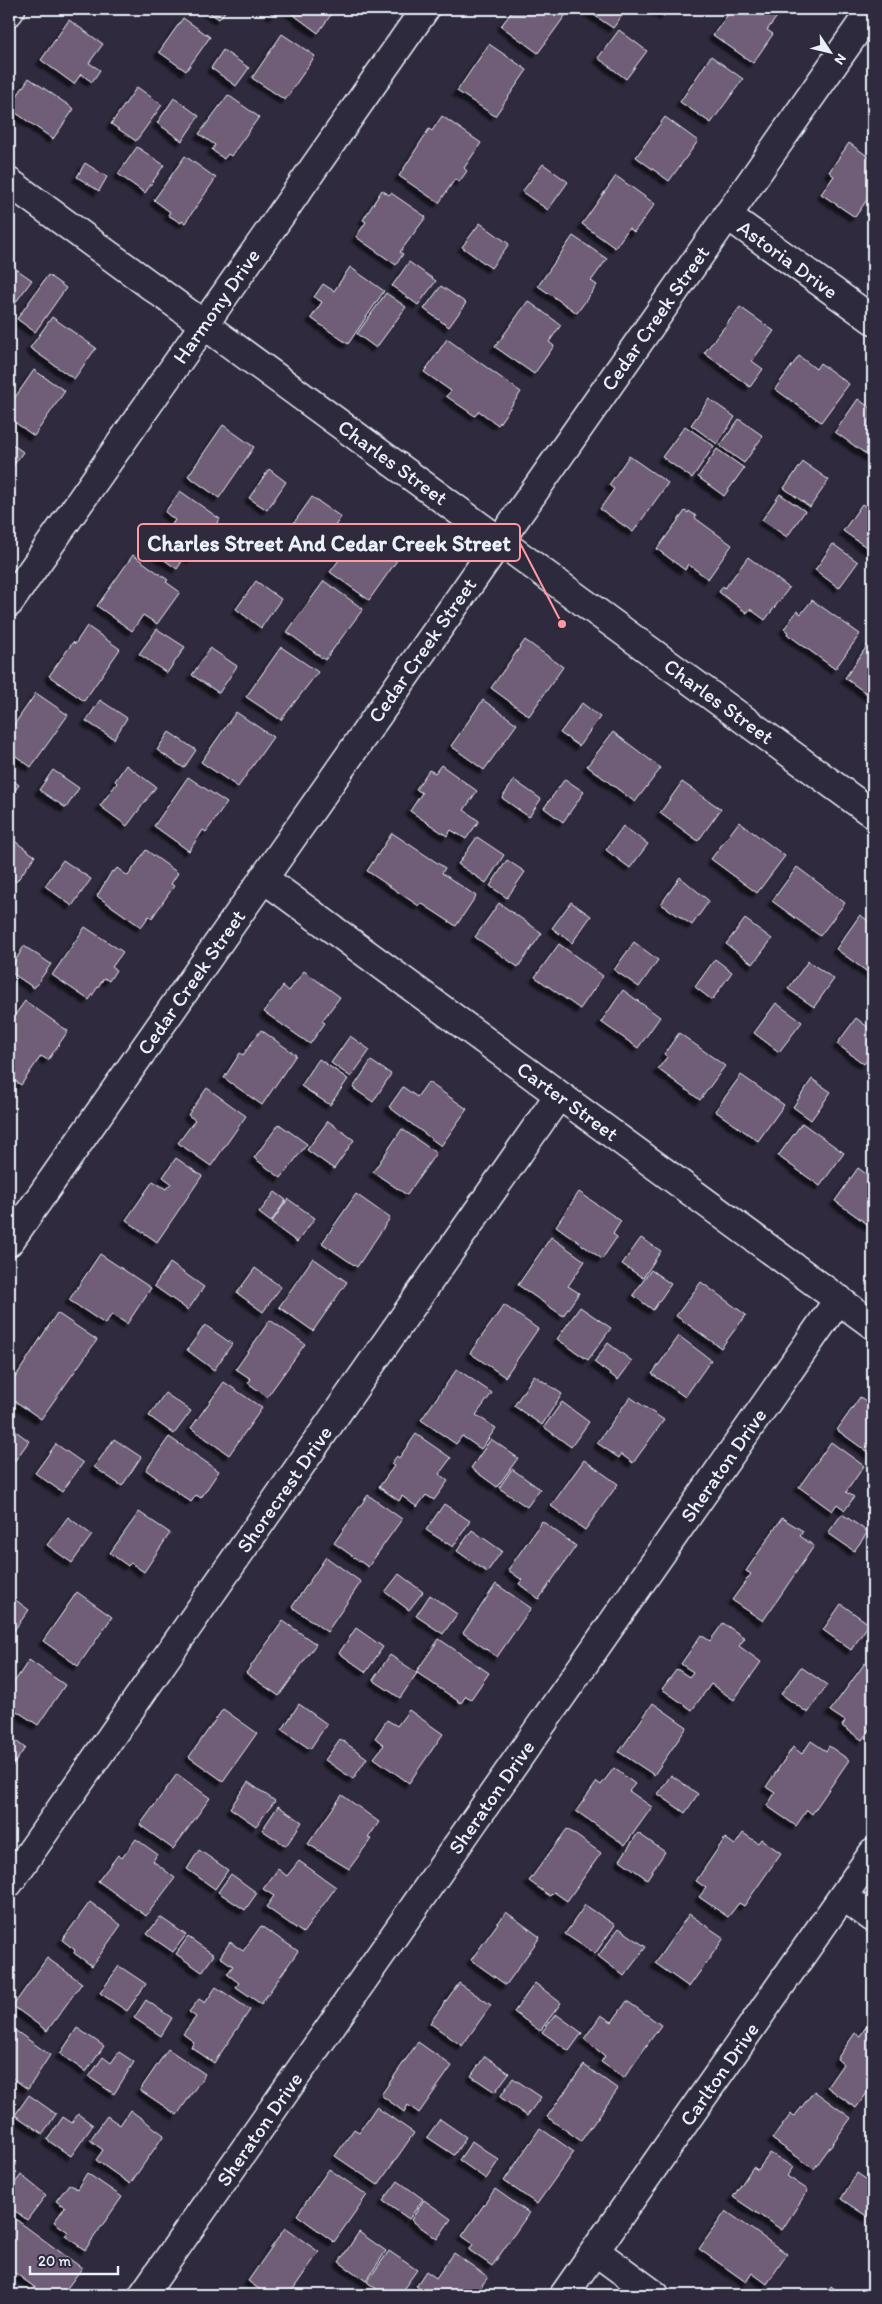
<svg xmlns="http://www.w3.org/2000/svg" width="882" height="2304" font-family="Itim,sans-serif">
<defs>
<filter id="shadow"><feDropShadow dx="-4.5" dy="4.5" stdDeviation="1" flood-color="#0009"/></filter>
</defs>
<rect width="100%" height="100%" fill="#2f2a3d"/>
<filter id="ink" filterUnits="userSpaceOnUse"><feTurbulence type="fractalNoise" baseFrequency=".02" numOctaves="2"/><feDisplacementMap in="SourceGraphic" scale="10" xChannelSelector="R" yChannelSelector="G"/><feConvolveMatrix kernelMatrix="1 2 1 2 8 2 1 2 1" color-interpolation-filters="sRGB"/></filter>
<g filter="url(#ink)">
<path fill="#6f5d77" stroke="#e8f1f8" filter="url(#shadow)" d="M204 9H227L219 19Z
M265 9H278L274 15Z
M288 9H335L318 33 287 10Z
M514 9H570L538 53 501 26Z
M585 9H627L613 28Z
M654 9H670L664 16Z
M732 9H779L782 10 767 30 773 34 753 63 713 35Z
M183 18 210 37 186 71 159 52Z
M69 20 103 44 89 63 100 70 92 82 81 74 74 84 41 60Z
M619 30 647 51 626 79 598 58Z
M282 34 315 56 285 100 252 78Z
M489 44 527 70 495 116 457 91Z
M223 50 249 68 236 86 211 68Z
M711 56 743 79 711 123 680 102Z
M29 78 74 109 53 139 9 108Z
M137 87 162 105 136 141 111 124Z
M228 95 259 117 231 156 228 154 224 159 212 150 215 145 199 134Z
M174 98 199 116 182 141 157 123Z
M442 116 481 143 464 168 467 171 459 182 455 179 439 203 399 176 429 129 432 131Z
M665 117 698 141 669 181 636 157Z
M849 143 873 160V191L855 217 821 194 834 176 829 172Z
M137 147 164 165 145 193 118 174Z
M185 156 216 178 185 223 182 221 181 223 168 215 170 212 154 200Z
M85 163 107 177 99 191 77 177Z
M543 164 568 182 548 210 522 192Z
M616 176 655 204 634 232 629 228 615 248 582 224Z
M382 190 389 195 391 193 426 217 400 252 403 254 396 265 356 237 366 222 363 220Z
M480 223 509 244 491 268 462 247Z
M573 236 607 259 591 281 597 285 577 313 538 286Z
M409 262 436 281 418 305 392 286Z
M9 264 32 280 13 306 9 303Z
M350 267 384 291 348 344 311 318 322 302 314 297 323 284 334 291Z
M48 275 66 288 35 332 17 319Z
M441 286 466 303 449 327 424 309Z
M386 293 406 307 376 348 357 334Z
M528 301 561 325 549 342 554 346 534 374 495 347Z
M740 307 774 331 752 361 763 369 750 387 704 353Z
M52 317 96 348 74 379 30 348Z
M447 339 521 392 498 425 479 411 475 416 446 396 451 391 424 372Z
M799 356 816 369 820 363 849 384 821 422 775 389Z
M34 370 65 391 34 436 9 418V406Z
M709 399 735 417 717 444 691 425Z
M858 399 873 410V459L835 432Z
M739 419 763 436 744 463 720 446Z
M223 425 254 447 219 498 188 476Z
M685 426 714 446 692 478 662 457Z
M9 442 23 452 9 472Z
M717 449 744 468 724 496 698 477Z
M629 456 668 483 633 532 600 509 614 489 609 485Z
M803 462 829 480 810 507 784 488Z
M269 469 286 482 267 510 249 498Z
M180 491 220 519 192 559 186 555 177 569 149 549 161 533 164 536 175 520 165 512Z
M780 494 805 511 787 537 762 520Z
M312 497 341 517 322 545 293 524Z
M862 504 873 512 872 551 843 531Z
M685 511 688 513 689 511 696 516 695 518 732 545 708 579 688 564 685 570 657 549Z
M363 528 373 535 375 532 403 552 369 600 330 572Z
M833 544 858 562 839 588 815 570Z
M133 555 168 580 166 582 180 592 157 624 143 615 132 631 97 606Z
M748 557 789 588 765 620 750 609 747 613 719 592 723 586 725 588Z
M256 581 281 599 261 628 236 609Z
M324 581 363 609 325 660 287 632Z
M812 600 860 634 835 669 787 634 788 632 784 629 797 611 801 614Z
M87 626 120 649 84 701 49 676 73 642 75 644Z
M157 629 185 647 167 673 139 654Z
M525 640 563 667 529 716 491 688Z
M869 643 873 646V698L845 678Z
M281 647 318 672 281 720 246 697Z
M210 648 237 666 219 693 192 675Z
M36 693 68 715 31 767 9 751V732Z
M100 700 127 718 114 739 86 721Z
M483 700 517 724 484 770 451 746Z
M582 703 600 717 579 746 560 733Z
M236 712 273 737 238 787 201 762Z
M169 732 196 750 184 768 157 750Z
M613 732 661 768 635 802 587 766Z
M126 765 156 787 127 826 100 806 117 783 115 781Z
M441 765 477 791 464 810 479 821 466 839 451 830 447 836 410 811 422 793 416 789 429 770 435 773Z
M53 770 79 788 66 808 39 790Z
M9 777 19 785 9 799Z
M188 777 227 803 206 832 203 830 189 851 154 826Z
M565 779 584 792 563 822 544 808Z
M514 780 541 799 529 817 502 798Z
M682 782 721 809 698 841 660 813Z
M739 822 785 856 757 893 711 859Z
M623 826 648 844 630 868 606 850Z
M392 833 445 868 442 873 476 896 456 926 421 903 419 906 367 871Z
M9 837 35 856 16 882 9 877Z
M477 837 504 855 486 883 458 864Z
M146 850 178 873 171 884 174 886 152 918 149 916 141 927 97 896 112 871 114 872 117 868 128 876Z
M63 860 91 879 72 906 45 886Z
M507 860 525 872 507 898 490 886Z
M797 867 845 903 820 936 772 901Z
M680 877 709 901 692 925 661 904Z
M571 902 591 916 572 943 552 928Z
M499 903 542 933 518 967 475 937Z
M860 915 873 924V976L836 949Z
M745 919 772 939 753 964 726 944Z
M85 927 123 952 112 967 116 970 109 981 104 978 89 1000 52 975Z
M634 942 658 960 639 987 614 970Z
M559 944 603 976 580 1009 535 977Z
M24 946 51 964 34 988 9 971Z
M715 959 732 972 712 1000 695 987Z
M808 961 834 979 814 1007 788 989Z
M304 971 340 997 322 1021 325 1023 310 1044 264 1012 283 986 289 991Z
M623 990 660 1017 638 1048 601 1022Z
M25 1001 68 1031 48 1060 41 1056 21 1085 9 1077V1012L14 1016Z
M776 1003 802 1022 779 1052 754 1033Z
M856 1018 873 1031V1052L864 1064 837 1044Z
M261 1030 296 1055 262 1105 224 1078 240 1053 243 1055Z
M679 1033 725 1066 700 1100 658 1069 667 1057 664 1054Z
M350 1036 370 1050 351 1077 331 1063Z
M319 1059 348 1079 330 1105 301 1086Z
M371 1061 391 1074 373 1102 353 1088Z
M741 1075 784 1105 758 1141 715 1111Z
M812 1079 831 1092 811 1120 793 1107Z
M428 1082 467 1109 441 1146 389 1107 403 1087 417 1097Z
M207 1088 246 1116 211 1166 178 1143 195 1120 188 1115Z
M328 1121 354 1140 334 1169 307 1150Z
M802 1123 844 1153 820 1186 778 1156Z
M279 1124 307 1144 281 1178 254 1158Z
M402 1129 436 1153 407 1195 373 1172Z
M176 1158 202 1176 157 1242 126 1220 153 1181 166 1189 171 1183 163 1177Z
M858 1168 873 1179V1228L835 1201Z
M275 1192 286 1200 271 1222 259 1213Z
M579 1192 621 1221 613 1234 617 1237 602 1259 556 1226Z
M356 1194 390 1218 357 1267 322 1243Z
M288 1199 315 1218 297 1242 271 1223Z
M551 1237 585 1261 568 1286 579 1293 563 1316 518 1285Z
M641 1238 661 1251 643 1278 622 1264Z
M100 1254 151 1288 127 1324 112 1314 105 1324 69 1300Z
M313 1258 347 1282 313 1331 279 1307Z
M170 1263 204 1287 188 1310 154 1286Z
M255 1268 281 1287 263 1312 237 1293Z
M651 1270 671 1284 653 1310 633 1295Z
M701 1282 746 1315 721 1348 676 1316Z
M504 1305 538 1329 505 1377 470 1353Z
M580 1307 611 1328 588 1360 557 1339Z
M57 1313 97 1340 41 1419 9 1397V1387Z
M270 1320 305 1344 267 1397 248 1383 251 1379 236 1369Z
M205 1325 232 1344 214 1370 187 1350Z
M679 1336 711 1360 685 1397 652 1374Z
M608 1343 632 1361 618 1380 594 1362Z
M457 1369 492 1393 476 1415 496 1428 481 1449 462 1436 456 1444 421 1420Z
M534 1375 562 1394 542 1425 514 1406Z
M224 1382 262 1408 229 1455 191 1428Z
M165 1393 191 1411 174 1434 149 1416Z
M630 1397 664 1420 633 1463 621 1454 619 1458 597 1443Z
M860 1397 866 1401 869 1398 873 1401V1456L837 1430Z
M562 1402 589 1422 571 1447 544 1427Z
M9 1426 29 1441 14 1462 11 1460 9 1463Z
M416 1434 451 1458 439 1474 448 1481 434 1500 426 1495 417 1507 402 1496 399 1501 379 1487 394 1466 391 1464 397 1456 399 1458Z
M169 1437 219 1471 201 1498 196 1495 191 1502 146 1470Z
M114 1439 141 1457 122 1486 94 1467Z
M491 1439 518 1458 497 1487 471 1468Z
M831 1442 864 1466 846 1492 854 1497 845 1510 837 1504 832 1511 799 1487Z
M56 1444 83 1463 62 1492 35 1473Z
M584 1460 618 1484 585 1530 551 1506Z
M512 1469 540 1489 527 1507 499 1488Z
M368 1495 402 1519 368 1567 334 1543Z
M444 1504 470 1521 453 1547 426 1530Z
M139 1512 170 1533 144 1572 131 1563 128 1566 110 1553Z
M842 1514 868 1532 854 1551 828 1533Z
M68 1517 92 1535 72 1563 47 1545Z
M782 1518 803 1531 800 1536 814 1546 763 1621 732 1600 751 1574 746 1571Z
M542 1521 576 1546 539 1599 519 1584 522 1580 508 1570Z
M472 1530 502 1551 487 1572 457 1551Z
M326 1557 361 1582 327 1632 292 1607Z
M399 1574 423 1592 409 1610 385 1592Z
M496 1584 531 1608 497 1657 463 1633Z
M77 1592 112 1617 78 1666 43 1641Z
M9 1595 29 1610 9 1637Z
M430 1595 457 1614 443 1634 416 1616Z
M841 1604 869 1624 851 1650 823 1630Z
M283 1621 316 1644 279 1696 246 1673Z
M723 1623 745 1638 739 1646 761 1662 734 1700 711 1684 692 1710 662 1689 677 1669 689 1677 693 1672 681 1664 701 1635 710 1641Z
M873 1627V1638L868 1635Z
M356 1628 383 1647 366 1672 339 1653Z
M439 1639 489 1673 471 1699 466 1696 461 1703 416 1672Z
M390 1655 417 1673 400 1698 373 1680Z
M29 1660 65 1685 38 1725 9 1706V1690Z
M865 1663 873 1669V1724L862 1740 842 1726 845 1721 830 1711Z
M801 1667 827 1685 808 1713 781 1694Z
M653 1703 687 1727 654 1775 619 1752Z
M299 1704 327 1724 310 1749 282 1730Z
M223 1709 257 1733 223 1781 189 1757Z
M409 1710 443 1734 409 1783 374 1758 384 1745 375 1738 387 1720 397 1726Z
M9 1736 25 1748 9 1771Z
M340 1739 367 1758 353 1779 325 1760Z
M811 1741 826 1751 829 1746 849 1760 812 1814 807 1810 796 1826 767 1806 775 1793 766 1787 793 1747 802 1754Z
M614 1768 635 1784 629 1791 652 1807 625 1845 576 1811 597 1782 601 1785Z
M177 1774 210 1798 173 1849 140 1825Z
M671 1775 698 1794 685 1813 658 1794Z
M248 1782 275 1801 256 1826 230 1808Z
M342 1795 379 1822 368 1838 371 1839 349 1869 308 1844Z
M278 1806 302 1822 286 1846 262 1830Z
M567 1829 601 1853 567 1901 554 1892 550 1896 529 1881Z
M638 1833 665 1852 647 1879 620 1860Z
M743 1833 758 1843 761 1839 781 1853 744 1906 739 1903 728 1917 699 1897 706 1888 696 1881 725 1838 735 1845Z
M136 1839 157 1854 153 1861 175 1878 146 1916 98 1881 118 1855 122 1858Z
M199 1850 228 1870 215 1889 187 1869Z
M299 1861 336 1887 303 1933 266 1907 274 1896 263 1889 278 1869 287 1876Z
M231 1874 257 1893 245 1910 218 1892Z
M90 1902 121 1925 92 1966 74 1953 75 1950 62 1940Z
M585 1905 615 1925 595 1954 565 1934Z
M506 1912 540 1937 506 1985 471 1960Z
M689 1914 724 1938 689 1987 655 1963Z
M160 1917 186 1935 173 1952 147 1934Z
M261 1926 298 1951 261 2004 236 1987 239 1983 227 1974 233 1966 220 1957 230 1942 243 1951Z
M619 1928 646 1947 624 1976 598 1956Z
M188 1937 214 1955 202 1972 176 1954Z
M47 1958 82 1983 47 2031 13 2006Z
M119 1966 146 1984 127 2011 100 1993Z
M459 1983 491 2005 462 2046 430 2023Z
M535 1983 561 2003 540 2031 514 2012Z
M216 1987 250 2010 214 2063 191 2047 194 2042 183 2034 196 2017 189 2012 199 1999 205 2003Z
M146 2000 172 2018 161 2036 134 2018Z
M627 2001 661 2025 624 2078 601 2062 605 2056 584 2039 601 2015 612 2022Z
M556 2014 582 2033 569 2051 542 2032Z
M873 2016V2085L856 2108 827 2087 843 2064 837 2059 855 2033 860 2036Z
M9 2026 50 2055 28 2089 9 2076Z
M77 2028 104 2046 86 2072 60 2054Z
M418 2042 452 2066 419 2113 408 2105 404 2112 381 2095Z
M168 2049 205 2074 177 2115 140 2090Z
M119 2052 134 2062 114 2094 89 2077 103 2057 111 2063Z
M485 2056 509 2073 495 2092 471 2076Z
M584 2065 618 2089 581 2141 547 2117Z
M513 2078 541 2097 527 2116 500 2097Z
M814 2091 851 2118 814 2169 772 2139 791 2114 794 2117Z
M29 2095 56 2114 43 2134 15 2115Z
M376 2107 414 2133 378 2185 335 2156 354 2129 359 2132Z
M130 2110 164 2135 130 2184 96 2160 103 2150 90 2140 107 2116 120 2125Z
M78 2114 93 2125 71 2156 47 2140 63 2117 72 2123Z
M440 2119 466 2137 454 2155 427 2137Z
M540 2128 574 2152 537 2204 504 2181Z
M472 2141 499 2160 486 2179 459 2160Z
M770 2153 793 2167 787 2176 808 2190 782 2230 733 2197 753 2167 758 2170Z
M9 2167 17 2172 9 2184Z
M329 2169 367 2195 334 2242 297 2215Z
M87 2173 122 2197 85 2250 65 2236 68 2232 54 2222 65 2207 56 2201 69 2184 77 2189Z
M857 2173 873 2184V2210L868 2217 841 2199Z
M21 2175 46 2195 27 2220 9 2206V2191Z
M398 2181 423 2199 409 2219 383 2201Z
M495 2189 529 2213 492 2266 469 2250 473 2244 462 2236Z
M424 2200 451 2219 437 2239 411 2220Z
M726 2211 787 2254 767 2284 752 2273 746 2282 699 2249Z
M14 2218 82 2268 62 2295H45L11 2270 9 2274V2225Z
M285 2228 319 2252 289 2295H277L271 2291 267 2295 248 2281Z
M359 2232 386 2251 366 2281 339 2262Z
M389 2251 417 2270 399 2295H385L367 2282Z
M454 2253 488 2277 475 2295H425L427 2293 416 2286 426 2271 436 2278Z
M831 2286 843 2295H824Z"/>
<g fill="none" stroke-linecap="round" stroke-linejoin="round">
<defs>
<path id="minor" d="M9 12 11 9
M9 182 873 814
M727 215 873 320
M9 603 425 9
M263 878 873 1325
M9 1242 872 9
M9 1883 559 1095
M843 1896 873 1918
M595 2251 655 2295
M143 2295 839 1299
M564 2295 873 1853"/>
</defs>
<use href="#minor" stroke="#e8f1f8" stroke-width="31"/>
<use href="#minor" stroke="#2f2a3d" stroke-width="28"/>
</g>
</g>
<g text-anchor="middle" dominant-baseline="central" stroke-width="4.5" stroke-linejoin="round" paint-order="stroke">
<g font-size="21" fill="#e8f1f8" stroke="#2f2a3d">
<text transform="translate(788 259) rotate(36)">Astoria Drive</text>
<text transform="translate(216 306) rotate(-55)">Harmony Drive</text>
<text transform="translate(655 318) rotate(-55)">Cedar Creek Street</text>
<text transform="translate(393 462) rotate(36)">Charles Street</text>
<text transform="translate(422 650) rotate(-55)">Cedar Creek Street</text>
<text transform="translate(719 701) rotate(36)">Charles Street</text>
<text transform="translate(191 982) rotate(-55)">Cedar Creek Street</text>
<text transform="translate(568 1101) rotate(36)">Carter Street</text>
<text transform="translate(723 1465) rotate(-55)">Sheraton Drive</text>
<text transform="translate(284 1489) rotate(-55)">Shorecrest Drive</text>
<text transform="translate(491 1797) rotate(-55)">Sheraton Drive</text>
<text transform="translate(719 2074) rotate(-55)">Carlton Drive</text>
<text transform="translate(259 2129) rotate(-55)">Sheraton Drive</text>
</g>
</g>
<path fill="none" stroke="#ff9aa2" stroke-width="2" d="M562 624L520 543"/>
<circle fill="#ff9aa2" stroke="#2f2a3d" stroke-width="2" cx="562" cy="624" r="5"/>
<rect fill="#2f2a3d" stroke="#ff9aa2" stroke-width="2" x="138" y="524" width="382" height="37" rx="5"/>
<g font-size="22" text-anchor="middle" font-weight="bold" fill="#e8f1f8">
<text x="329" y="551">Charles Street And Cedar Creek Street</text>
</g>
<rect width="882" height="2304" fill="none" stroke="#2f2a3d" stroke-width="30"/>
<rect x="15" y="15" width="852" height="2274" fill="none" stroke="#e8f1f8" stroke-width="2" filter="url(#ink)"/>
<g transform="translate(830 52) rotate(125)" stroke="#2f2a3d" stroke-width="4" paint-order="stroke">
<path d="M0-4L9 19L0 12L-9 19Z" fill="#e8f1f8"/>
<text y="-8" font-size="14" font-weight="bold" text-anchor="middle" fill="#e8f1f8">N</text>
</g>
<path d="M30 2266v8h88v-8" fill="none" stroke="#e8f1f8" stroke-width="2.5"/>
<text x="38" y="2266" font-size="15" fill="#e8f1f8" stroke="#2f2a3d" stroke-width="4" paint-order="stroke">20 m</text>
</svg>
